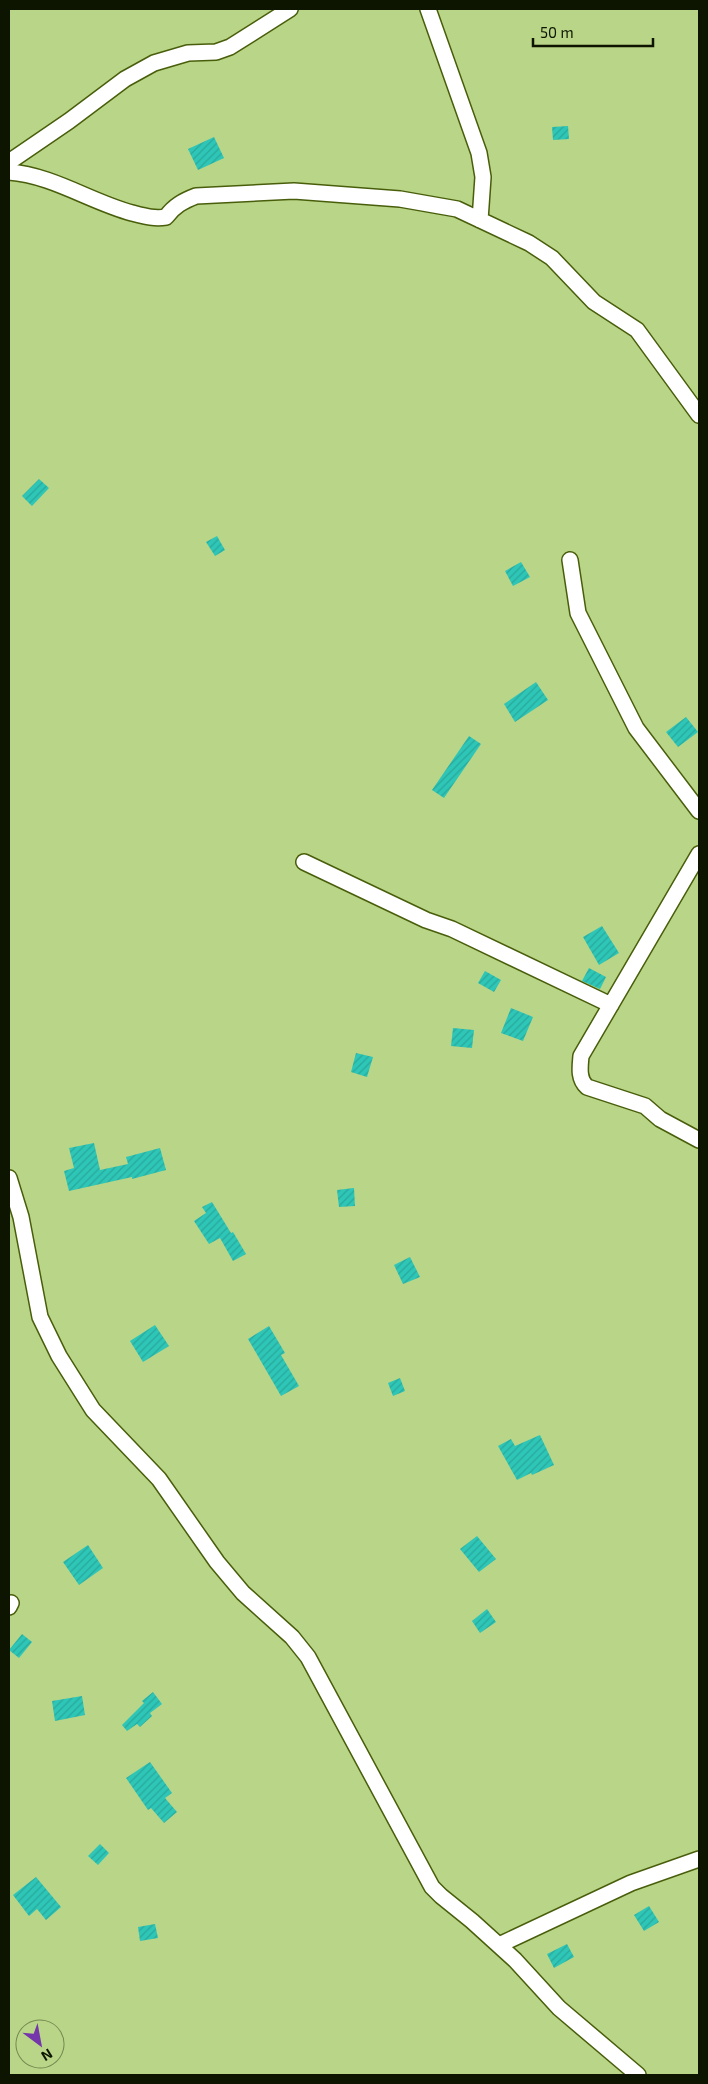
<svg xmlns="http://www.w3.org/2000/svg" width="708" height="2084" font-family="'Exo 2',sans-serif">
<defs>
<pattern id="building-hatch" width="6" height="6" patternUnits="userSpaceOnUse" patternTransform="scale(1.25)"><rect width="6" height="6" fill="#2ec6b7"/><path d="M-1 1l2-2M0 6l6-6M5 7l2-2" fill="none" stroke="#28a99c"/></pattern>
</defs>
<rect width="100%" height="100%" fill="#b9d587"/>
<path fill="url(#building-hatch)" d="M568 126 569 139 553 140 552 127Z
M214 137 224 158 198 170 188 149Z
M39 479 49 488 32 506 22 496Z
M217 536 225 550 215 556 206 542Z
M521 562 530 577 513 586 505 571Z
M536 682 548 700 515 722 504 704Z
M686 717 698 732 678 747 666 732Z
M469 736 481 744 444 798 432 790Z
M602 926 619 953 599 965 583 937Z
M589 968 606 977 600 989 582 981Z
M485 971 501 980 494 992 478 983Z
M511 1008 533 1017 523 1041 501 1033Z
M453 1028 474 1030 472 1048 451 1046Z
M356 1053 373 1057 367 1077 351 1072Z
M94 1143 100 1170 128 1164 126 1157 160 1148 166 1170 132 1179V1177L69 1191 64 1171 74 1168 69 1148Z
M354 1188 355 1206 339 1207 337 1190Z
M212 1202 231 1233 233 1232 246 1254 233 1261 220 1238 209 1244 194 1221 206 1213 202 1207Z
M410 1257 420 1277 403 1284 394 1265Z
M155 1325 169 1346 143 1362 130 1341Z
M269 1326 285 1353 281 1355 299 1386 281 1396 248 1339Z
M400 1378 405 1391 393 1396 388 1383Z
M540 1435 554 1465 532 1475 531 1473 517 1480 498 1446 511 1439 515 1446Z
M477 1536 496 1559 479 1572 460 1549Z
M88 1545 103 1568 79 1585 63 1562Z
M487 1609 496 1622 480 1633 472 1621Z
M22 1634 32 1642 19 1658 9 1650Z
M153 1692 162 1704 150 1713 152 1716 140 1727 137 1724 127 1731 122 1725 144 1703 142 1701Z
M82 1696 85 1715 55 1721 52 1701Z
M150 1762 172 1793 165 1798 177 1812 164 1823 151 1808 148 1810 126 1778Z
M100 1844 109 1853 98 1865 88 1856Z
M36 1877 61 1907 46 1920 37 1909 29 1916 13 1895Z
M649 1906 659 1922 644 1931 634 1915Z
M155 1924 158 1938 140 1941 138 1927Z
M567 1944 574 1957 554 1968 547 1954Z"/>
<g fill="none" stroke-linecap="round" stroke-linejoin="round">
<defs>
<path id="street" d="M428 9 479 153 483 177 480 220
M9 162 69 121 125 79 154 63 188 53 216 52 230 47 290 9
M9 172C52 175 91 202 132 213 144 216 154 219 166 217 174 206 183 201 196 196L294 191 400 199 457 209 529 243 552 258 594 302 637 330 699 415
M570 560 578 613 636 728 699 811
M699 854 581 1056C580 1067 578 1079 587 1087L645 1106 660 1119 699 1140
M304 862 426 920 452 929 611 1005
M9 1178 21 1217 40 1317 59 1356 93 1410 159 1479 217 1562 243 1593 292 1637 308 1657 432 1887 441 1896 472 1921 515 1960 559 2008 638 2075
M9 1607 11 1603
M499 1945 631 1883 699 1859"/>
</defs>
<use href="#street" stroke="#485e0b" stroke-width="18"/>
<use href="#street" stroke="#fff" stroke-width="15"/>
</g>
<rect width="708" height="2084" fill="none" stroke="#0d1500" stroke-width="20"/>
<g transform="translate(40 2044) rotate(148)"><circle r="24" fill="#b9d587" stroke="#748851"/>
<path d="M0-4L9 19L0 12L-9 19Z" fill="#7536ab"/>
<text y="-8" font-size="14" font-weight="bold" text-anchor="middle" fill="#0d1500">N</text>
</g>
<path d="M533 38v8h120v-8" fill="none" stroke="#0d1500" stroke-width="2.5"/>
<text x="540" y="38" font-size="15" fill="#0d1500" stroke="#b9d587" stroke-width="4" paint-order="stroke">50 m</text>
</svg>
